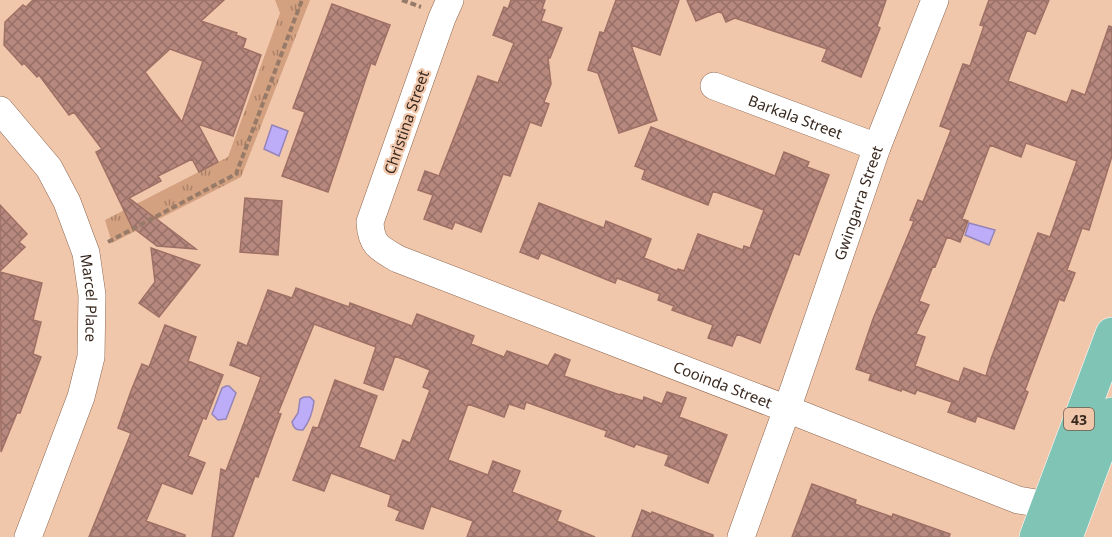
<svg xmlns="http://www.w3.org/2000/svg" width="1112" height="537" font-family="'Noto Sans',sans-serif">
<defs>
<pattern id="grass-tufts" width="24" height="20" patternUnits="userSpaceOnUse" patternTransform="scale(1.5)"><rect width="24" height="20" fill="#d3a080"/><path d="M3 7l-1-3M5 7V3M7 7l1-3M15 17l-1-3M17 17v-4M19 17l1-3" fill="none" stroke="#ac8268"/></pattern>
<pattern id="building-cross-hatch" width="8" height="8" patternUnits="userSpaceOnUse" patternTransform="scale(1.5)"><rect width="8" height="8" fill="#b7887d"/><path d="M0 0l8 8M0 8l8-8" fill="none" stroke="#966f66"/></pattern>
</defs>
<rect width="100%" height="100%" fill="#f1c7ac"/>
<path fill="url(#grass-tufts)" d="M275 0H310L241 177 112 243 105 220 228 157 280 13Z"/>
<path fill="#bdacf8" stroke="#9584b7" stroke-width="1.5" d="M272 125 288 131 279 156 264 149Z
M969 223 995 230 989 245 965 235Z
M226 386H229L236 393 226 419 218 420 212 414 222 388Z
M304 397H310L314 401C313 411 309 422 303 430 296 430 294 429 292 422L298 413 300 399Z"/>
<path fill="url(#building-cross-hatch)" stroke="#9e7065" stroke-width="1.5" fill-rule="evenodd" d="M33 0H224L201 21 237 33 236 35 246 39 243 48 261 55 233 136 198 124 218 162 199 172 192 159 158 176 161 181 129 198 196 249 157 246 132 227 96 152 102 149 74 112 69 115 39 75 37 77 24 63 22 65 4 45 5 22 23 5 26 7ZM170 49 203 61 182 122 145 72Z
M511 0H545L542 9 545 10 541 21 562 28 550 58H548L551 84 544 102 549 104 541 126 530 122 510 176 503 174 481 232 455 222 452 229 424 219 433 195 418 190 425 171 439 176 478 76 498 83 514 43 493 35 504 7 508 9Z
M616 0H679L660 55 631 45 657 120 619 133 598 73 588 70 600 32 604 33Z
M687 0H886L877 26 880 28 861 77 822 61 827 49 735 18 726 22 722 13 718 12 696 21Z
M989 0H1049L1035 34 1027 30 1008 81 1067 103 1072 90 1085 95 1109 26 1112 27V156L1089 230 1082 228 1067 270 1075 273 1064 301 1059 299 1025 390 1028 392 1014 429 977 416 975 422 948 412 952 402 917 390 915 394 902 389 901 391 869 380 871 374 856 369 873 319 914 221 910 220 918 200 923 202 951 130 940 126 963 64 970 66 984 26 980 25ZM1026 143 1077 161 1050 237 1038 233 991 359 986 376 964 368 959 382 915 366 925 337 916 334 929 305 919 301 933 266 935 267 947 237 960 242 968 221 962 219 990 145 1021 157Z
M332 4 390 25 375 65 371 63 328 192 282 176 305 112 293 108Z
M651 127 775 176 784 152 809 162 807 167 829 175 799 255 794 253 760 343 737 334 732 346 708 338 713 325 672 310 674 306 658 300 660 294 617 278 615 283 541 253 538 259 520 252 539 203 604 228 606 221 651 239 644 258 677 271 678 269 684 271 698 234 743 250 744 246 750 248 764 210 713 191 708 205 642 179 645 170 635 166Z
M245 198 282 201 278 255 240 252Z
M0 205 27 234 19 242 25 247 0 271Z
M151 248 200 265 159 317 139 303 155 282Z
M0 272 42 283 33 320 41 322 33 354 41 357 20 413H17L1 452Z
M296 288 349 307 350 303 412 326 417 314 474 336 471 344 504 357 507 351 548 366 555 354 570 360 564 376 620 395 621 394 643 401 644 397 662 404 667 392 686 398 679 417 727 435 708 483 665 465 669 455 636 444 634 447 605 436 607 431 526 402 524 409 509 404 504 417 468 404 448 460 488 475 493 461 520 471 512 492 561 511 557 521 595 537H467L473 521 431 506 423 529 396 520 400 511 388 506 391 495 331 473 324 491 293 480 313 427 318 428 335 380 377 396 359 447 395 461 403 440 410 443 430 390 423 387 430 370 395 356 383 390 364 383 376 347 314 324 278 413 281 414 258 477 255 476 233 537H212L221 469 226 471 261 377 230 365 238 342 247 346 268 290 292 298Z
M165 325 196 337 188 361 223 375 206 419 203 418 188 456 205 463 192 494 162 483 146 521 185 535V537H89L131 433 118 428 131 391 142 364 149 367Z
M812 484 856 500 855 504 892 517 893 514 950 534 949 537H792Z
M642 510 651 514 652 512 713 535V537H632Z"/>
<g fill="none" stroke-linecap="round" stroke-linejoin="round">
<defs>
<g id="street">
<path id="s1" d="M450 0 442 18 370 222C371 245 379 248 398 259L787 409 1018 500 1048 505 1066 511"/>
<path id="s2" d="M714 86 877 147"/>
<path id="s3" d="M0 110 49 168 67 202 86 253 92 295 91 357 81 397 28 537"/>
<path id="s4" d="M741 537 787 409 877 147 935 0"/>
</g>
<path id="primary" d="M1036 537 1112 334
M1066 537 1112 414"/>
</defs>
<use href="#street" stroke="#8d674f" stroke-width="28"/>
<use href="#primary" stroke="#fff" stroke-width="34"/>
<path stroke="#977a67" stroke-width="4" stroke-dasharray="6 3" stroke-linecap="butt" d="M402 0 421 7
M108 242 236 174 302 0"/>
<use href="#street" stroke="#fff" stroke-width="27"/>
<use href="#primary" stroke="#80c4b5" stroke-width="33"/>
</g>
<g text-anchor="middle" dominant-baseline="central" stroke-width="4.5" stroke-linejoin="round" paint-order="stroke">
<rect fill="#f1c7ac" stroke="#705849" stroke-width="1.5" x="1064" y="408" width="30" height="22" rx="4.5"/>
<g font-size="14" font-weight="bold" fill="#38281e">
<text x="1079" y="419">43</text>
</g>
<g font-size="15" fill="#38281e" stroke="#f1c7ac">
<text stroke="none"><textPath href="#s2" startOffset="87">Barkala Street</textPath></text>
<text transform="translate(406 122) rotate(-71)">Christina Street</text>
<text stroke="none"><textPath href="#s4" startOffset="354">Gwingarra Street</textPath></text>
<text stroke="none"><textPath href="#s3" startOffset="214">Marcel Place</textPath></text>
<text stroke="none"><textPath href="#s1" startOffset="634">Cooinda Street</textPath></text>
</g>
</g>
</svg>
